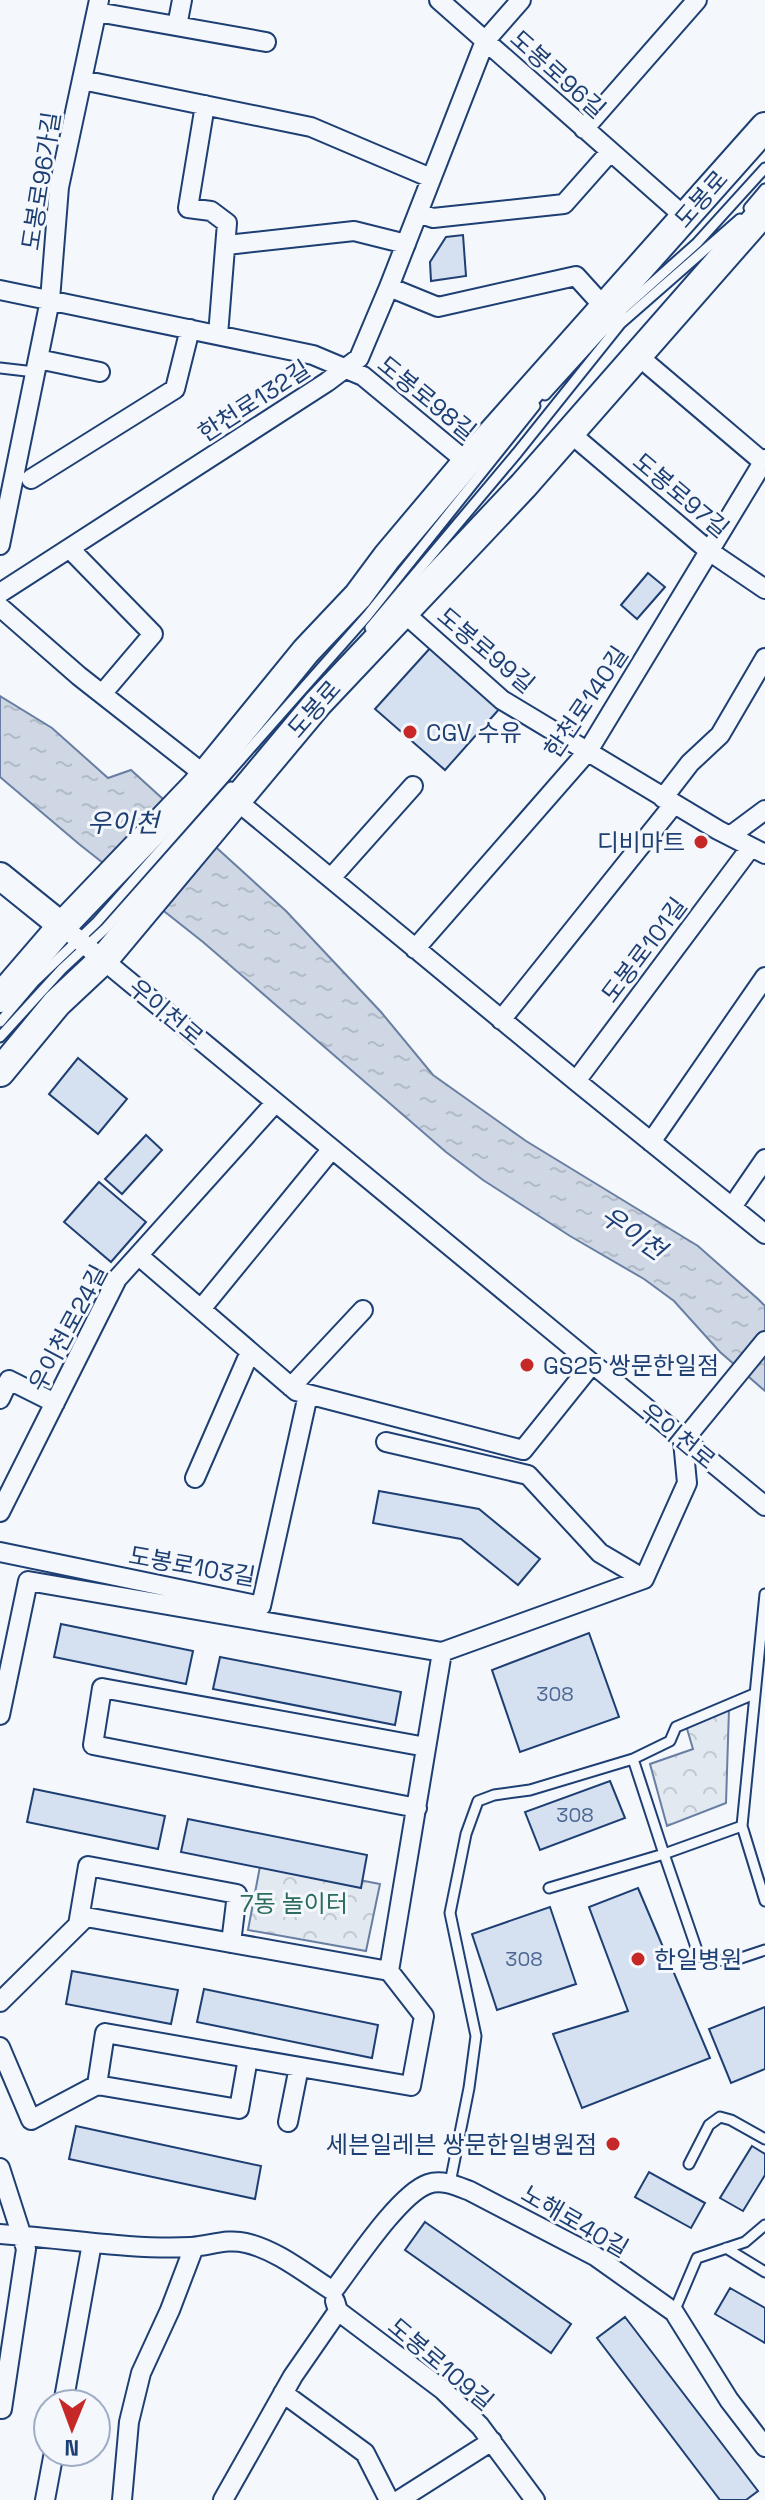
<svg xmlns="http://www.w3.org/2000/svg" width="765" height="2500" font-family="'Space Grotesk','Noto Sans KR',sans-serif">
<defs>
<pattern id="park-crowns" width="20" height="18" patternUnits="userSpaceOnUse" patternTransform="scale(2)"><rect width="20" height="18" fill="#e3e9f0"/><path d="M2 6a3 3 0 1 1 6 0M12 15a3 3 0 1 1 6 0" fill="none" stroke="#c2c9d1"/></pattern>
<pattern id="water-ripples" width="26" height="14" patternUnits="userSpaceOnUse" patternTransform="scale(2)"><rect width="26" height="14" fill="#cfd7e4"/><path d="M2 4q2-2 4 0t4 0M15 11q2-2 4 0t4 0" fill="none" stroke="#b1bac7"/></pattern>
</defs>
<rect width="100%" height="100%" fill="#f4f7fb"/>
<path fill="url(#park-crowns)" stroke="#687fa3" stroke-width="2" d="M729 1709 726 1803 667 1826 650 1764 693 1749 685 1722Z
M261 1861 380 1884 366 1951 248 1930Z"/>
<path fill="url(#water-ripples)" stroke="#687fa3" stroke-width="2" d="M0 696 52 728 108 778 131 770 286 911 381 1012 433 1075 526 1141 698 1246 758 1299 765 1306V1391L720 1352 674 1301 644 1279 570 1236 483 1180 446 1152 203 942 79 844 0 777Z"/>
<path fill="#d5e0f0" stroke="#1d3f73" stroke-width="2" d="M463 235 466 276 431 281 430 262 446 237Z
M648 573 665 587 637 619 621 605Z
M432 646 501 707 445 770 375 709Z
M78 1058 127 1099 98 1134 49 1094Z
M146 1135 162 1150 122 1194 105 1179Z
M99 1182 146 1222 111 1262 64 1222Z
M379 1491 479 1509 540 1559 518 1585 461 1539 373 1523Z
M61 1624 193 1651 186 1684 54 1657Z
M589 1633 619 1717 520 1752 492 1670Z
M220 1657 401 1692 395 1725 213 1689Z
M610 1781 625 1818 540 1850 525 1812Z
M34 1789 165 1816 158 1849 27 1822Z
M188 1819 367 1855 361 1888 181 1852Z
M638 1888 710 2058 582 2108 553 2034 628 2011 589 1907Z
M550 1907 576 1984 497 2010 472 1934Z
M72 1971 178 1990 171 2024 66 2004Z
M204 1989 378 2025 372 2058 197 2022Z
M765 2007V2069L731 2083 709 2029Z
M76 2126 261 2166 255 2199 69 2159Z
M752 2146 765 2154V2175L743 2211 720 2198Z
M649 2172 705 2203 691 2228 635 2197Z
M425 2222 571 2324 551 2353 405 2250Z
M730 2288 765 2308V2343L715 2314Z
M625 2317 758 2491 746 2500H720L597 2338Z"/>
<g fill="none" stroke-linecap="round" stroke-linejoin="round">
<defs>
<path id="lane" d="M749 208 765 189
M0 368 35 372
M545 395 623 309 697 243 765 168
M370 628 517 453 621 323 740 219
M0 1022 34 982 97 922 367 616 535 406
M0 1037 62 969 106 928 231 787
M765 1594 742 1826 765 1901
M742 1826 664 1854 699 1956 729 1962 765 1950
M549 1888 664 1854 633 1759 670 1741 676 1727 754 1694
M689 2164 709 2125 720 2117 731 2120 765 2139
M450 2183 469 2088 476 2036 450 1913 466 1834 478 1801 494 1795 530 1790 633 1759
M726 2248 765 2272
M674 2312 697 2258 745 2242 765 2225"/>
<path id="street" d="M439 0 685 217
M97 12 266 42
M177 26 182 0
M82 80 311 127 431 178
M205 105 188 208 211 211 227 223 218 335
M584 129 697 0
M418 213 433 218 564 204 610 152
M227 245 354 231 406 244
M389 287 438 307 576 276 605 308
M0 290 313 355 363 376 467 462
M637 355 763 462
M38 359 100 372
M570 433 709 551 765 589
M31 479 175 389 190 329
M0 545 50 300 59 187 99 0
M70 549 153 634 102 694
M0 593 327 382 359 358 389 287 485 41 521 0
M0 607 79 676 205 775
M403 612 502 700 718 830 765 854
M663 798 690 763 720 735 765 658
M237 801 576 1081 765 1234
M730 836 765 810
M331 878 413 786
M62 926 765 1506
M415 949 588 751 765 459
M501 1020 674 804
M576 1081 751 847
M651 1142 765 977
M732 1207 765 1159
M139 1256 296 1391 523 1450 592 1364
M201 1309 331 1150
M291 1387 363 1310
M0 1399 9 1380 55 1403
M386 1442 528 1475 600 1553 644 1579
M195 1478 250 1352
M0 1512 117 1279 275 1103
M0 1552 261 1606 308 1395
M0 1715 28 1581 442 1652
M417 1808 93 1745 102 1688 426 1747
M78 1925 88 1866 237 1894 231 1943
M0 2002 86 1917 389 1971
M0 2047 31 2120 97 2085 239 2109 248 2058 411 2086 424 2016 389 1971 442 1652 644 1579 687 1483 683 1441 765 1341
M97 2085 105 2033 248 2058
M288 2122 299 2067
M0 2168 26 2249 2 2409
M0 2234C63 2238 128 2250 191 2247 210 2246 227 2238 246 2243 277 2250 306 2274 333 2291
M333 2291C353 2265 399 2194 428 2184 442 2179 457 2186 470 2191L595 2256 674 2312 729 2400 765 2447
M338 2311 443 2390 480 2426 535 2500
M283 2393 365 2453 389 2500
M63 2404 92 2243
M45 2500 54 2452
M122 2500 129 2422 141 2373 170 2310 194 2247
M223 2500 293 2376 338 2311 335 2301
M399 2500 492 2441"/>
<path id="secondary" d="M0 876 62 926"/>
<path id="primary" d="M0 998 62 926 196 786 306 651 358 596 387 557 467 462 765 127
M0 1072 57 1003 104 959 318 703 523 486 765 210"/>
</defs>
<use href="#lane" stroke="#1d3f73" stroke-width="13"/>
<use href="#street" stroke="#1d3f73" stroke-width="22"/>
<use href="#secondary" stroke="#1d3f73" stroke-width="30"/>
<use href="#primary" stroke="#1d3f73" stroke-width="32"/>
<use href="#lane" stroke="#f4f7fb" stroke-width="9"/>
<use href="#street" stroke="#f4f7fb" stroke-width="18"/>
<use href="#secondary" stroke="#f4f7fb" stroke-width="26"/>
<use href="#primary" stroke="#f4f7fb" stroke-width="28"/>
</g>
<g fill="#c62828" stroke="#f4f7fb" stroke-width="3">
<circle cx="410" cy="732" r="8"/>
<circle cx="701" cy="842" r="8"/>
<circle cx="527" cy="1365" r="8"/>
<circle cx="638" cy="1959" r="8"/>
<circle cx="613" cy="2144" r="8"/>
</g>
<g text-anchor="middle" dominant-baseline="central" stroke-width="6" stroke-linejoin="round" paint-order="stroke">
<g font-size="20" fill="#4b6792">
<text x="555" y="1694">308</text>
<text x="575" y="1815">308</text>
<text x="524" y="1959">308</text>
</g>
<g font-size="24" fill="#1d3f73" stroke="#f4f7fb">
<text transform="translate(558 74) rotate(42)">도봉로96길</text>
<text transform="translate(41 181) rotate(-81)">도봉로96가길</text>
<text transform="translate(701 199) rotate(-49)">도봉로</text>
<text transform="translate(427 398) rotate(39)">도봉로98길</text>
<text transform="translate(254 401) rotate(-33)">한천로132길</text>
<text transform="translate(681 495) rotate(40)">도봉로97길</text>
<text transform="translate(486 650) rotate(40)">도봉로99길</text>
<text transform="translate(586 702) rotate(-56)">한천로140길</text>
<text transform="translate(314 709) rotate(-49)">도봉로</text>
<text transform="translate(644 950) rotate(-53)">도봉로101길</text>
<text transform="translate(166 1012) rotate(40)">우이천로</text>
<text transform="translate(68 1328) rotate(-62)">우이천로24길</text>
<text transform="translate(678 1436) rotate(39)">우이천로</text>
<text transform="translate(192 1566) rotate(10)">도봉로103길</text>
<text transform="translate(575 2221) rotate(30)">노해로40길</text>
<text transform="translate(441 2364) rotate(40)">도봉로109길</text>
</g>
<g font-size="24" fill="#1d3f73" stroke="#f4f7fb" text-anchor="start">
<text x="426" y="732">CGV 수유</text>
<text x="685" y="842" text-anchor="end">디비마트</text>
<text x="543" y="1365">GS25 쌍문한일점</text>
<text x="654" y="1959">한일병원</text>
<text x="597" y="2144" text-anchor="end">세븐일레븐 쌍문한일병원점</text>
</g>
<g font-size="24" fill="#2c6c60" stroke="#f4f7fb">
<text x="294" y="1903">7동 놀이터</text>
</g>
<g font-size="26" font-style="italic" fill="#1d3f73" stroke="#f4f7fb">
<text x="123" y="823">우이천</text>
<text transform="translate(633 1233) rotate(35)">우이천</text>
</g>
</g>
<g transform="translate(72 2428) rotate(181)"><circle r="38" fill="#f4f7fb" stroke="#9eadc5" stroke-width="2"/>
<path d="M0-6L14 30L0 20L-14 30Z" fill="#c62828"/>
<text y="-12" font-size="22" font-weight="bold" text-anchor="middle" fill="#1d3f73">N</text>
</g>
</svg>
